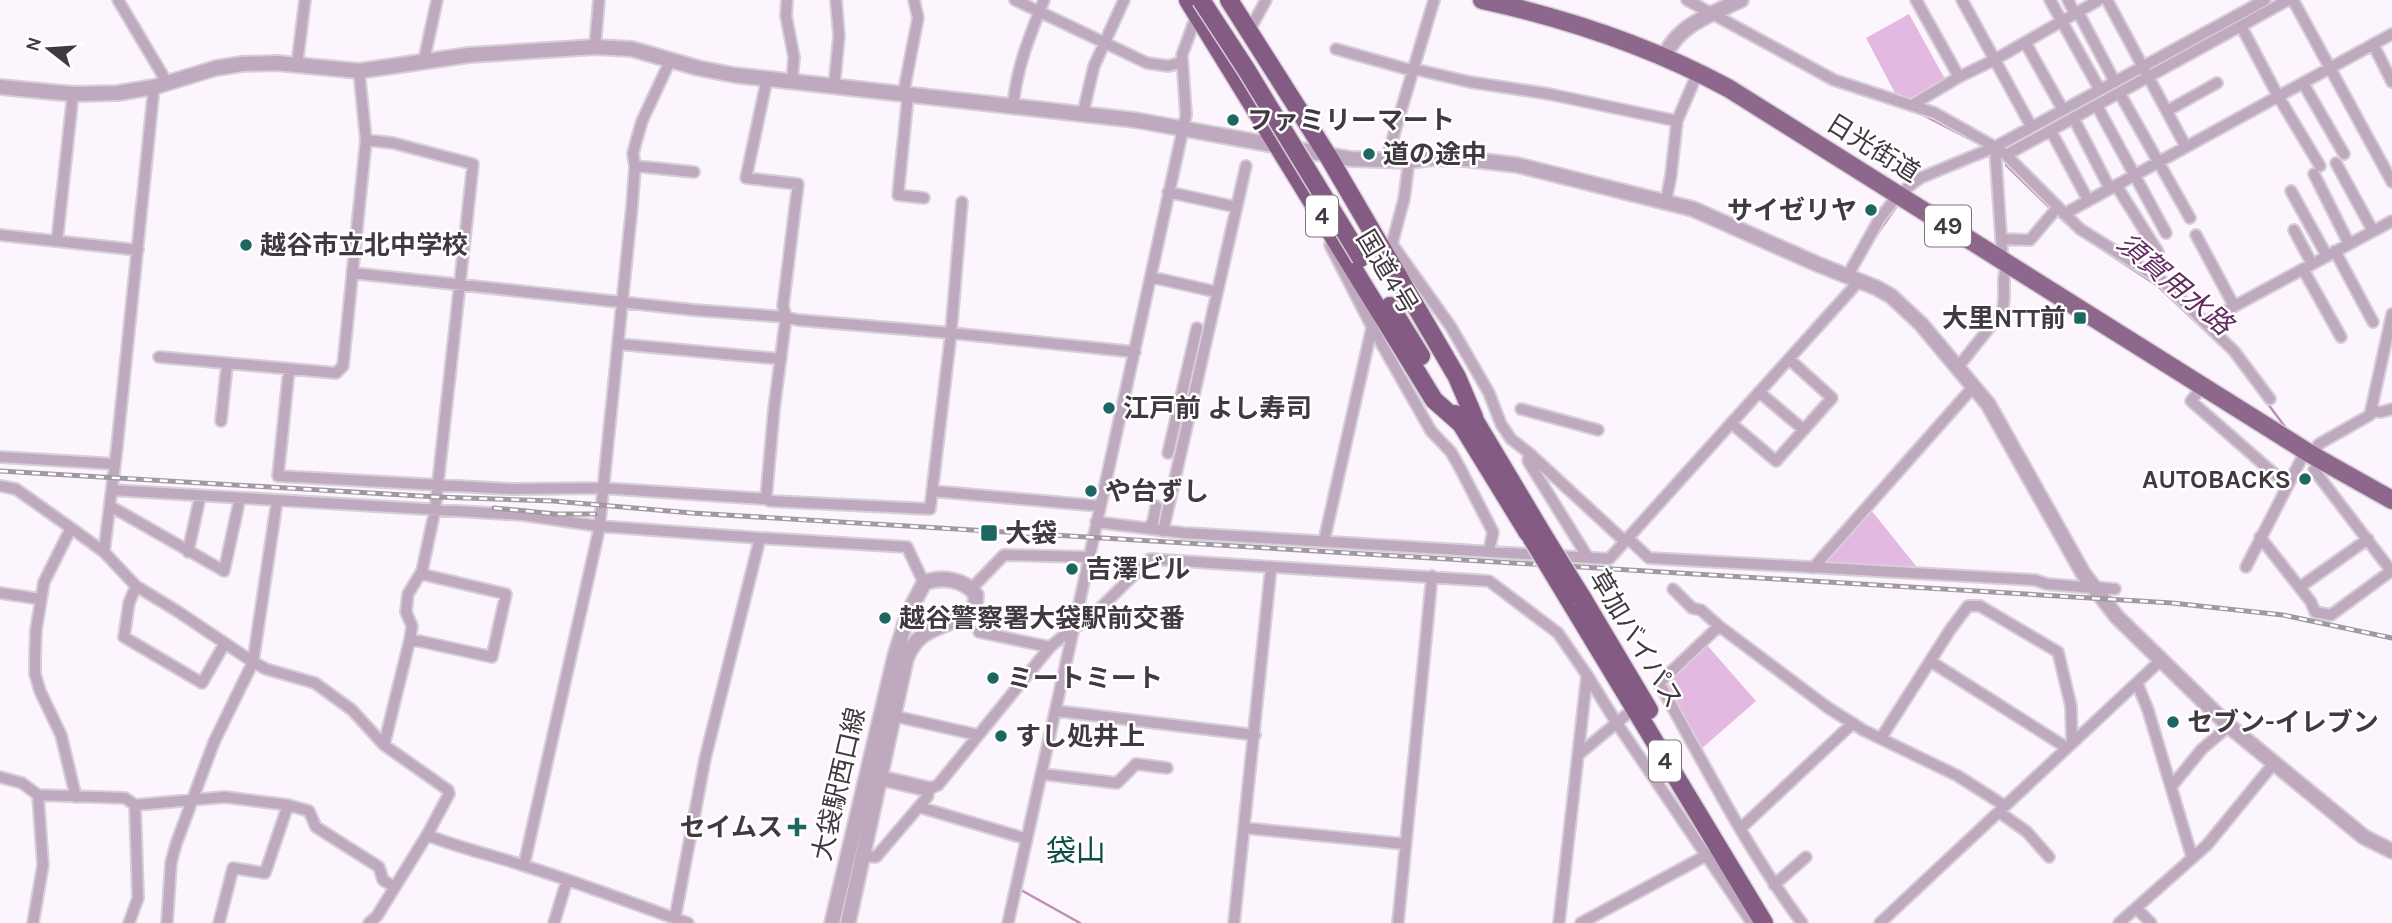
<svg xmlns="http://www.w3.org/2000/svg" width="2392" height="923" font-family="Karla,'Noto Sans JP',sans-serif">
<rect width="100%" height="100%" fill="#fdf5fd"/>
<path fill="#e3b9e1" d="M1909 14 1945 79 1909 99 1896 95 1866 38Z
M1871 510 1920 571 1821 566Z
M1706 644 1756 701 1700 750 1664 684Z"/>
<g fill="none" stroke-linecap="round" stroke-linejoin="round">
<path stroke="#bd8ebb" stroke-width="2.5" d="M2147 71 2209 37
M1813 75 1829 84 1885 102
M1921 114 1979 144
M2058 119 2141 74
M2006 165 2051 209
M2055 213 2077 233 2158 286 2232 356
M1878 233 1896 207
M2240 367 2286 428
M1021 890 1080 923"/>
<defs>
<path id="minor" d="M118 0 168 84
M787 0 786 16 794 57 792 81
M1015 0 1147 63 1168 66 1182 62
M1687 0 1834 80 1935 113 1995 147 2002 251 1998 257
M1916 0 1959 77
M1962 0 2031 126
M2050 0 2100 90
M2068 0 2075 14
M2107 0 2186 147
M2293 0 2392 182
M2078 12 2115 82
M2241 26 2278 96 2320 166
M1249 31 1266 0
M2025 42 2063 110
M2373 44 2392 82
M595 47 599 0
M1336 49 1414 71
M424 60 437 0
M297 65 305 0
M1414 69 1470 82 1549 94 1677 121
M767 79 746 178 798 184 783 306 786 317 774 409 766 499 770 501 930 509 951 333 962 202
M2303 83 2344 154
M834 87 839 36 836 0
M2120 94 2190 218
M903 95 918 18 914 0
M908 95 898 195 924 198
M1912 105 1959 77 1994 60 2099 0
M2097 106 2166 233
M1013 107C1016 69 1030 35 1044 0
M2167 111 2217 83
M1083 113 1094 66 1124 0
M2074 119 2110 189
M2051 131 2088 200
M366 140 393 143 473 164 435 510 422 571 408 594 406 612 412 626 410 639 384 745
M1995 147 2006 155 2080 229 2160 279 2234 351 2270 399
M2006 155 2288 0
M1386 161 1434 0
M1409 161 1404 199 1392 244 1451 327 1489 393 1501 424 1511 439 1529 453 1620 537 1633 543 1649 558 2035 580 2047 584 2094 588
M2336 163 2373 231
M635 166 694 172
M2314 174 2349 244
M2116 185 2158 252
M2291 191 2327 256
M1168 192 1236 207
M1666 201 1671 175 1677 121 1698 72
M2064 214 2392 34
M2294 230 2312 264
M0 235 138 250
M2196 235 2234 306
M2001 239 2030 240 2057 208
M57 241 73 94
M1330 245 1372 327 1431 431 1451 452 1460 468 1493 532 1489 551
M2335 251 2373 322
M2303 269 2341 337
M352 273 694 310 786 317 798 320 951 333 1135 352
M1848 275 1880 218 1898 195 1920 178 1995 147 2265 0
M1151 277 1217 292
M2205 322 2392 221
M618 344 781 359
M159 357 336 373 343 366 366 140 359 71
M1958 367 2002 312C2007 296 2000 278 2008 264
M289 369 278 476 511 489 602 488 766 499
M2203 386 2191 401 2287 485
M1759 392 1804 430
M1521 409 1598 430
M2372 411 2381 412 2392 409
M221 421 227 364
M1731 423 1776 461 1832 398 1789 359
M1168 453 1197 328
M1529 453 1528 461 1587 556
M2312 455 2319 444 2370 415 2392 314
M0 457 115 464
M2314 470 2392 572
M0 486 16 489 71 528
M112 490 523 515 598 526 760 538 705 759 675 918
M932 491 1100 506
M110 506 224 571 240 498
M1096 522 1184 533 1609 559 1860 280
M1148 528 1153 522 1156 506
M1163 531 1246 166
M2260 537 2311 602 2315 612 2331 615 2391 571
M760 538 907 547 924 583
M1324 541 1372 327
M104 552 117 447 154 87
M188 552 200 497
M2246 567 2306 450
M1813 568 1974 386
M136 586 129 603 124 637 202 683 225 643
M2093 587 2115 589
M2300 587 2368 539
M971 589 1004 555 1089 557
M1673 589 1692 608 1701 610 1719 626
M0 593 40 599
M979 632 1050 647
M410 639 492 657 506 594 421 574
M1930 661 2067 748
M1587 675 1616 722 1752 923
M2137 683 2148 710 2192 857
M1057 711 1255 735
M894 716 978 735
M1881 738 1950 630 1968 606H1980L2058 652 2071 706 2072 742
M1578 755 1626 715
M1042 774 1117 783 1136 764 1167 768
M0 777 22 783 38 795 125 798 135 805 225 797 288 805 309 811 316 827 379 867 383 880 394 887
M2171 787 2202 749 2229 726
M76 797 61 735 40 691 35 674V657L36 630 44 582 71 528 104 552 136 586 177 611 253 662 266 669 315 683 352 710 384 745 448 790 449 794 427 835 377 916 369 923
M919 807 1027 839
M1999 812 2027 832 2049 857
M1245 828 1405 844
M1740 829 1853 723
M427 835C459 848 492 855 525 866 580 883 634 904 688 923
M863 856 876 857 928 796V789L938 785 1050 647 1074 627 1186 115 1182 55 1197 14
M524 865 599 530 632 206 635 166 633 154 636 142 642 121 671 59
M1774 885 1806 857
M2136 908 2151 923
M33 923 43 865 38 795
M129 923 138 898 135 805
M167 923 171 863 176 844 214 742 253 662 277 501
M219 923 233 868 265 873 288 805
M554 923 567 880
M1008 923 1074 627 1086 622 1150 559 1489 581 1558 633 1587 675 1559 923
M1234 923 1271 567
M1398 923 1432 576
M1581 923 1707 855
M1802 923C1746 848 1705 765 1659 683L1719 626 1827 707 1863 730 1958 776 2005 806
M1880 923 2160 661
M2119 923 2207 845 2274 763"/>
<path id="tertiary" d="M1665 56C1677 25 1712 14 1741 0
M0 87 73 94 118 93 154 87 216 68 242 64 277 63 359 71 469 55 595 47 632 49 698 68 734 75 1135 120 1351 159 1409 161 1432 158 1465 159 1517 165 1693 209 1817 264 1877 288 1891 296 1921 324 1988 404 2083 573 2117 617 2229 726 2364 837 2392 851
M872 776 928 789
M832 923 895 656 908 614 924 583C941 576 965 579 976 595L975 606C952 631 920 621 906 659L848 923"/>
<path id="primary" d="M1482 0C1569 19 1650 46 1728 88L2312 455 2392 500"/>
<path id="trunk" d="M1188 0 1434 400 1460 423
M1229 0 1328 156 1457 377 1474 417
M1390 306 1421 356
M1468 409 1545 538
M1455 414 1528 533
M1568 598 1764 923
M1583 599 1649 710"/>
</defs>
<use href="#minor" stroke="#d7cfd7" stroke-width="14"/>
<use href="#tertiary" stroke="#d7cfd7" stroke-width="18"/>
<use href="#primary" stroke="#d7cfd7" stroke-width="21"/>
<use href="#trunk" stroke="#d7cfd7" stroke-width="21"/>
<use href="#minor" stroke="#bfa9be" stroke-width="10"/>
<use href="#tertiary" stroke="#bfa9be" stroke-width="14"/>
<use href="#primary" stroke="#8e688c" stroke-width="18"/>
<use href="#trunk" stroke="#845c83" stroke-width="18"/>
<defs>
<path id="rail" d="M0 471 437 497 553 501 692 513 2172 603 2283 615 2392 638
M494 508 556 514H595"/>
</defs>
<use href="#rail" stroke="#a199a1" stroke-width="5"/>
<use href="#rail" stroke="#fff" stroke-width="2.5" stroke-dasharray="8" stroke-linecap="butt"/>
<defs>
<path id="trunk-bridge" d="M1201 0 1246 69 1361 258
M1531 537 1568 598
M1545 538 1583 599"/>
</defs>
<use href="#trunk-bridge" stroke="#d7cfd7" stroke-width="21" stroke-linecap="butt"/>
<use href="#trunk-bridge" stroke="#845c83" stroke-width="18"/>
</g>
<g fill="#1c6762" stroke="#fff" stroke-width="2.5">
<circle cx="1233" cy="120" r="7"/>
<circle cx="1369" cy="154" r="7"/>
<circle cx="1871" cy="210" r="7"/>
<circle cx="246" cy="245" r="7"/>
<rect x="2073" y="311" width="14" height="14" rx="3.5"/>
<circle cx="1109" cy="408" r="7"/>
<circle cx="2305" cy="479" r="7"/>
<circle cx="1091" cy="491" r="7"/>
<rect x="980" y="524" width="18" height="18" rx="3.5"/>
<circle cx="1072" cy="569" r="7"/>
<circle cx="885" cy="618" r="7"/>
<circle cx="993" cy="678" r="7"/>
<circle cx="2173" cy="722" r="7"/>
<circle cx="1001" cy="736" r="7"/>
<path d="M793.5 816.5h7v7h7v7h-7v7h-7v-7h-7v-7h7z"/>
</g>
<g text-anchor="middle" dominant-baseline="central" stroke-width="5" stroke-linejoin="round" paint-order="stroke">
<g fill="#fff" stroke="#7a747a" stroke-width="2">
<rect x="1306" y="195.5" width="32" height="41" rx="5"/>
<rect x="1925" y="205.5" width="46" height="41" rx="5"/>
<rect x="1649" y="740.5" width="32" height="41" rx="5"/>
</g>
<g font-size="24" font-weight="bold" fill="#413941">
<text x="1322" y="216">4</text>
<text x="1948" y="226">49</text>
<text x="1665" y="761">4</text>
</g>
<g font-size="26" font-weight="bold" fill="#413941" stroke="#fff" text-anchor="start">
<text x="1247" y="120">ファミリーマート</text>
<text x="1383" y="154">道の途中</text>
<text x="1857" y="210" text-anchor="end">サイゼリヤ</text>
<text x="260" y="245">越谷市立北中学校</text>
<text x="2066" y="318" text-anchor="end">大里NTT前</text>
<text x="1123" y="408">江戸前 よし寿司</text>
<text x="2291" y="479" text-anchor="end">AUTOBACKS</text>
<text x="1105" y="491">や台ずし</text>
<text x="1005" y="533">大袋</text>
<text x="1086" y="569">吉澤ビル</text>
<text x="899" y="618">越谷警察署大袋駅前交番</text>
<text x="1007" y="678">ミートミート</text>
<text x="2187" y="722">セブン-イレブン</text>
<text x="1015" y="736">すし処井上</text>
<text x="783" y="827" text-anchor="end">セイムス</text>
</g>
<g font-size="26" fill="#413941" stroke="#fff">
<text transform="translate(1873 148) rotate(32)">日光街道</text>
<text transform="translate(1387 272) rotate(59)">国道4号</text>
<text transform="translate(1636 639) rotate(59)">草加バイパス</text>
<text transform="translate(839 784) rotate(-77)">大袋駅西口線</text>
</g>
<g font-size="28" font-style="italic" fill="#642b63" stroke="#fff">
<text transform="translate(2175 284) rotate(40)">須賀用水路</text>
</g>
<g font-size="30" fill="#104d49" stroke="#fff">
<text x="1076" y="851">袋山</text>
</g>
</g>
<g transform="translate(49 49) rotate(287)" stroke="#ffffff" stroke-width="5" paint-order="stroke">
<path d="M0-5L12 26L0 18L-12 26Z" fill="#413941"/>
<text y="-10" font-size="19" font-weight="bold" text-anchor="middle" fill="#413941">N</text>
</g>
</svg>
